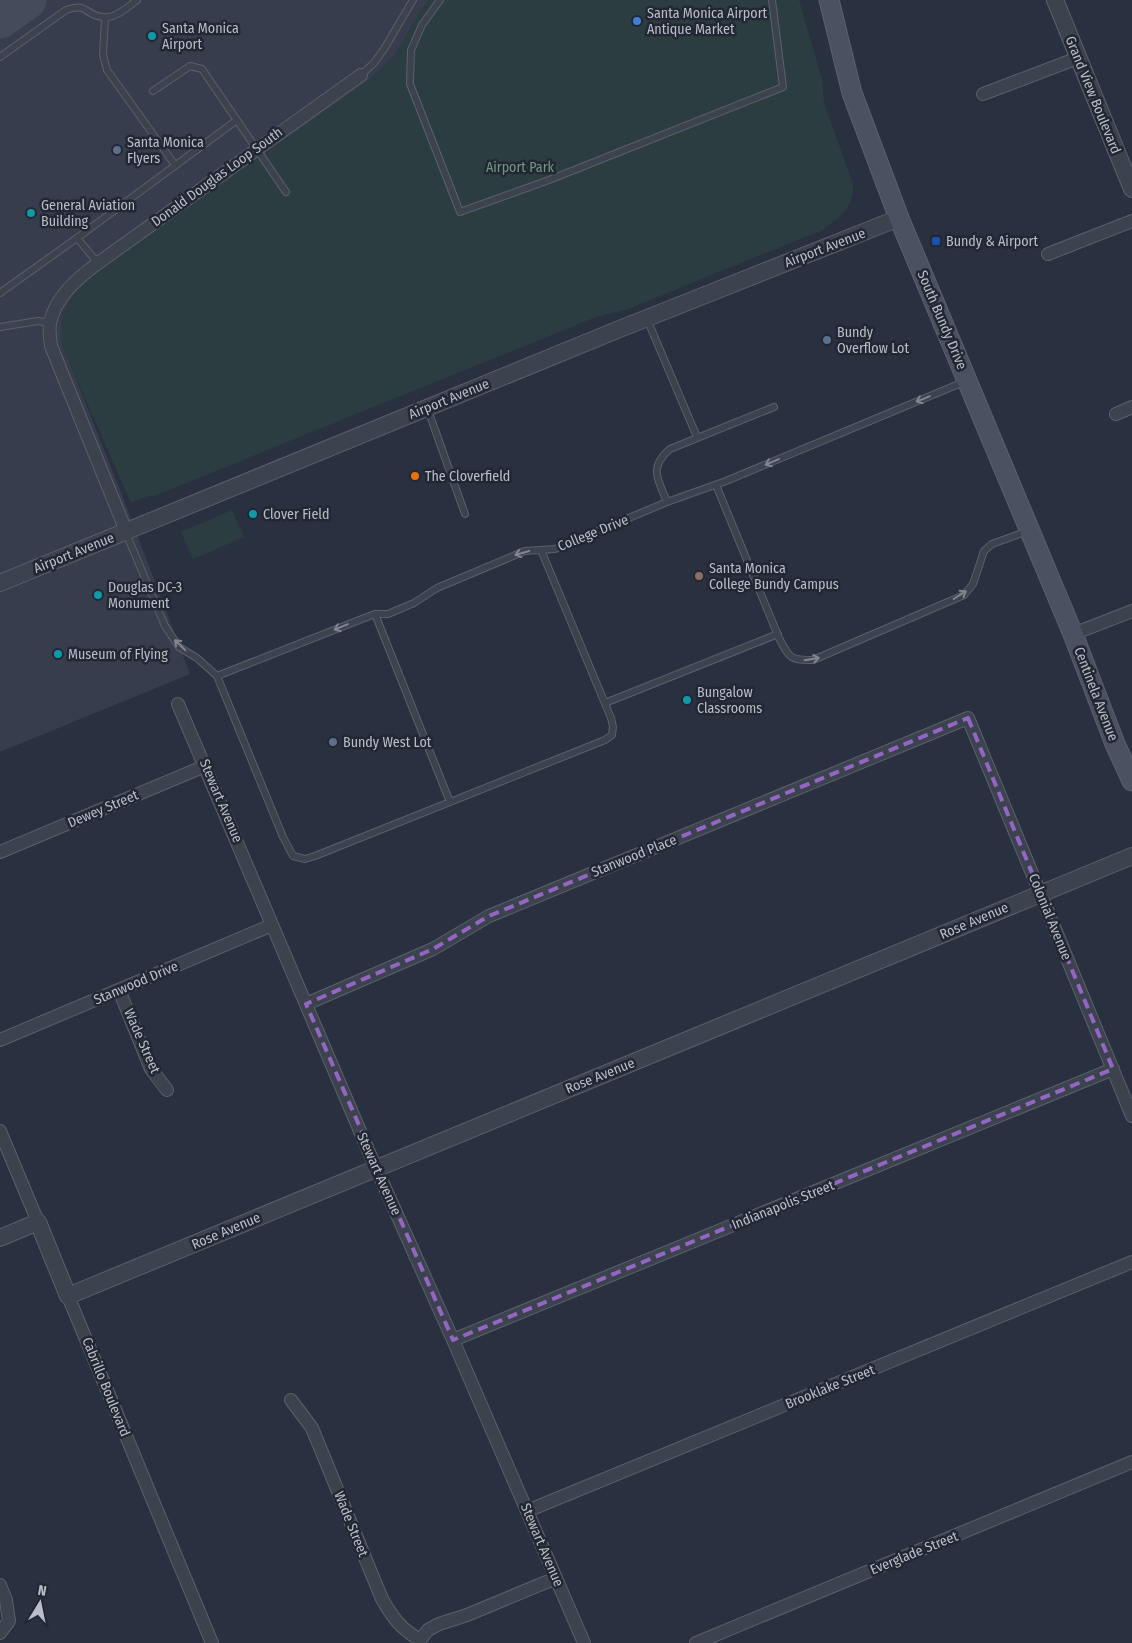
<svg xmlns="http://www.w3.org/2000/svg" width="1132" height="1643" font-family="'Fira Sans Condensed',sans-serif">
<rect width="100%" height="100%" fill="#29303f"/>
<path fill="#373d4c" d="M0 0H429L420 12 395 55 367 82 96 272 73 296 63 313 62 324 63 346 124 500 190 674 0 752Z"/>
<path fill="#2c3d41" d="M429 0H799L822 79 824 103 853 184C854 209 840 217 822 230L628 309 596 317 154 496H149L131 503 62 346 63 313 73 296 96 272 367 82 395 55 420 12Z
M232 510 244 537 193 559 181 532Z"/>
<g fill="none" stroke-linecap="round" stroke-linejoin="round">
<path stroke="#444b5a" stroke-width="39" d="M0 19 27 0"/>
<defs>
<path id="service" d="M440 0 422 25 411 50 410 84 460 212 549 180 783 87 772 0
M105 18 103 55 107 70 175 165
M0 57 66 10C89 2 85 16 103 17 115 19 128 7 137 0
M361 75 374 63 384 49 413 0
M153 91 190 66 202 69 286 192
M77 238 237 120
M0 293 77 238 98 263
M647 319 697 437
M0 327 38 321 50 323
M428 410 465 514
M716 485 779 638C790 659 790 660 813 660L964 595 973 584 984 551 992 544 1028 531
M667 502C658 479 648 468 670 449L774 407
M126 533 165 626 179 647 197 658 217 676 283 837 293 856 305 859 315 856 605 740 612 735 613 727 611 718 541 550
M375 614 450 802
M217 676 367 617 375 614H388L414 603 437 588 525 551 555 549 667 502 726 481 966 381
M605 703 778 634"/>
<path id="minor" d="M983 94 1078 58
M1048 254 1132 221
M1116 414 1132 407
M126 531 51 346C50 339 49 330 50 323 55 297 78 278 98 263L361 75
M1073 634 1132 611
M178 704 368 1150 453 1340 584 1643
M0 852 205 766
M119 990 151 1069 167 1090
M306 1004 433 949 489 916 968 718 1132 1116
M0 1040 272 925
M0 1131 38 1222
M68 1296 212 1643
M453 1340 1113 1069
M291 1400 312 1428 382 1599C393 1618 400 1628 420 1640L419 1643
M527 1511 1132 1262
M0 1585 6 1600 9 1621 0 1633
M420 1640 428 1630 439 1624 467 1615 556 1578
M696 1643 1132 1462"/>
<path id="tertiary" d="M1055 0 1132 189
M0 583 617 330 899 218
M0 1238 38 1222 68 1296 1132 856"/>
<path id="secondary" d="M829 0 852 93 899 218 1073 634 1115 744 1132 781"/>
</defs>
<use href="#service" stroke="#5b606c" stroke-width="8"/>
<use href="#minor" stroke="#5b606c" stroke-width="14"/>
<use href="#tertiary" stroke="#5b606c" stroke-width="18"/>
<use href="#secondary" stroke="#5b606c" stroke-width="21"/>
<use href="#service" stroke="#3d424f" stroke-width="6"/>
<use href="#minor" stroke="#3d424f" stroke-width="12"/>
<use href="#tertiary" stroke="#3d424f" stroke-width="16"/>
<use href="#secondary" stroke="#4b5161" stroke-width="19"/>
</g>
<defs><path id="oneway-shaft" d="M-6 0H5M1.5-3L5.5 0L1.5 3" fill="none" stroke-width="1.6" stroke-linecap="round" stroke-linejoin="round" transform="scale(1.25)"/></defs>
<g stroke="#818692">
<use href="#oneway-shaft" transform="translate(923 399) rotate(158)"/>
<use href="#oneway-shaft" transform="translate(772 462) rotate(157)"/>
<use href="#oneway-shaft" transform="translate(522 553) rotate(164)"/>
<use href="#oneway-shaft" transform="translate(960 595) rotate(-32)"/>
<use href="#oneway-shaft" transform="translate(341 627) rotate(158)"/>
<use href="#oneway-shaft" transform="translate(180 645) rotate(-136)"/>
<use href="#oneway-shaft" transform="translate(812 659) rotate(-9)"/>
</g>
<path fill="none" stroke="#9466c3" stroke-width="4" stroke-dasharray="10 6" stroke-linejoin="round" d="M968 718 1113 1069 453 1340 306 1004 433 949 489 916Z"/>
<circle fill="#3f7fe0" stroke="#222734" stroke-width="2" cx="637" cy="21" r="5"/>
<g fill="#0f9aa8" stroke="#222734" stroke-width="2">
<circle cx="152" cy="36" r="5"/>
<circle cx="31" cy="213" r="5"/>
<circle cx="253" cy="514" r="5"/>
<circle cx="98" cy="595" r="5"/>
<circle cx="58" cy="654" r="5"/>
<circle cx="687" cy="700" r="5"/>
</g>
<g fill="#5c6f8a" stroke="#222734" stroke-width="2">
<circle cx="117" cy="150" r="5"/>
<circle cx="827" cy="340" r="5"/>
<circle cx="333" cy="742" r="5"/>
</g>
<rect fill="#1a4fb4" stroke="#222734" stroke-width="2" x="931" y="236" width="10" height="10" rx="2.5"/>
<circle fill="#e8710a" stroke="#222734" stroke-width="2" cx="415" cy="476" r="5"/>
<circle fill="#8d6e63" stroke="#222734" stroke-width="2" cx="699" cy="576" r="5"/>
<g text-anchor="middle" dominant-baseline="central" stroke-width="5" stroke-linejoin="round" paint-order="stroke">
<g font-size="14" fill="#b9bec9" stroke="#222734" text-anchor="start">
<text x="647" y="13">Santa Monica Airport<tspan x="647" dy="16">Antique Market</tspan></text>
<text x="162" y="28">Santa Monica<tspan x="162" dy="16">Airport</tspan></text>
<text x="127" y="142">Santa Monica<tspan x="127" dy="16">Flyers</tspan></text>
<text x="41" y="205">General Aviation<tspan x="41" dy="16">Building</tspan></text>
<text x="946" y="241">Bundy &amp; Airport</text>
<text x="837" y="332">Bundy<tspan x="837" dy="16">Overflow Lot</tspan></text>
<text x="425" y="476">The Cloverfield</text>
<text x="263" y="514">Clover Field</text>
<text x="709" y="568">Santa Monica<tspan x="709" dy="16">College Bundy Campus</tspan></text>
<text x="108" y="587">Douglas DC-3<tspan x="108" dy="16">Monument</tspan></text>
<text x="68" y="654">Museum of Flying</text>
<text x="697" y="692">Bungalow<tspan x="697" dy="16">Classrooms</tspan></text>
<text x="343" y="742">Bundy West Lot</text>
</g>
<g font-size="14" fill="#b9bec9" stroke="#222734">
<text transform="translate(1093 95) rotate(68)">Grand View Boulevard</text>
<text transform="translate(217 177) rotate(-36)">Donald Douglas Loop South</text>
<text transform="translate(825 248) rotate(-21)">Airport Avenue</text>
<text transform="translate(942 320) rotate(67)">South Bundy Drive</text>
<text transform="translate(449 399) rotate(-22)">Airport Avenue</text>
<text transform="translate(593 533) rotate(-22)">College Drive</text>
<text transform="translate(74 553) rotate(-22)">Airport Avenue</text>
<text transform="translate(1096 694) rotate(69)">Centinela Avenue</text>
<text transform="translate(221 801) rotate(67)">Stewart Avenue</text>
<text transform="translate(103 809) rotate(-23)">Dewey Street</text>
<text transform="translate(634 856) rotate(-22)">Stanwood Place</text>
<text transform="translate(1050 917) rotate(68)">Colonial Avenue</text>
<text transform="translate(974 921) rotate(-23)">Rose Avenue</text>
<text transform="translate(136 983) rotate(-23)">Stanwood Drive</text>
<text transform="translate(142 1041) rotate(66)">Wade Street</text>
<text transform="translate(600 1076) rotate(-22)">Rose Avenue</text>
<text transform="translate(379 1174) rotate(66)">Stewart Avenue</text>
<text transform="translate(783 1205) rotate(-22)">Indianapolis Street</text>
<text transform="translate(226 1231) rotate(-23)">Rose Avenue</text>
<text transform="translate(106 1387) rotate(68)">Cabrillo Boulevard</text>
<text transform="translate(830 1387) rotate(-22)">Brooklake Street</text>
<text transform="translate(351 1524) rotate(68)">Wade Street</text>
<text transform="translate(542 1545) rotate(67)">Stewart Avenue</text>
<text transform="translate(914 1553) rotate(-22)">Everglade Street</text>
</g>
<g font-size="14" fill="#73977f" stroke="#222734">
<text x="520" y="167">Airport Park</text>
</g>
</g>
<g transform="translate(40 1603) rotate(10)" stroke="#222734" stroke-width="4" paint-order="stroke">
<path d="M0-4L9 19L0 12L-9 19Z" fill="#b9bec9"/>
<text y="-8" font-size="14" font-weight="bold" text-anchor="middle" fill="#b9bec9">N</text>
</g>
</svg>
